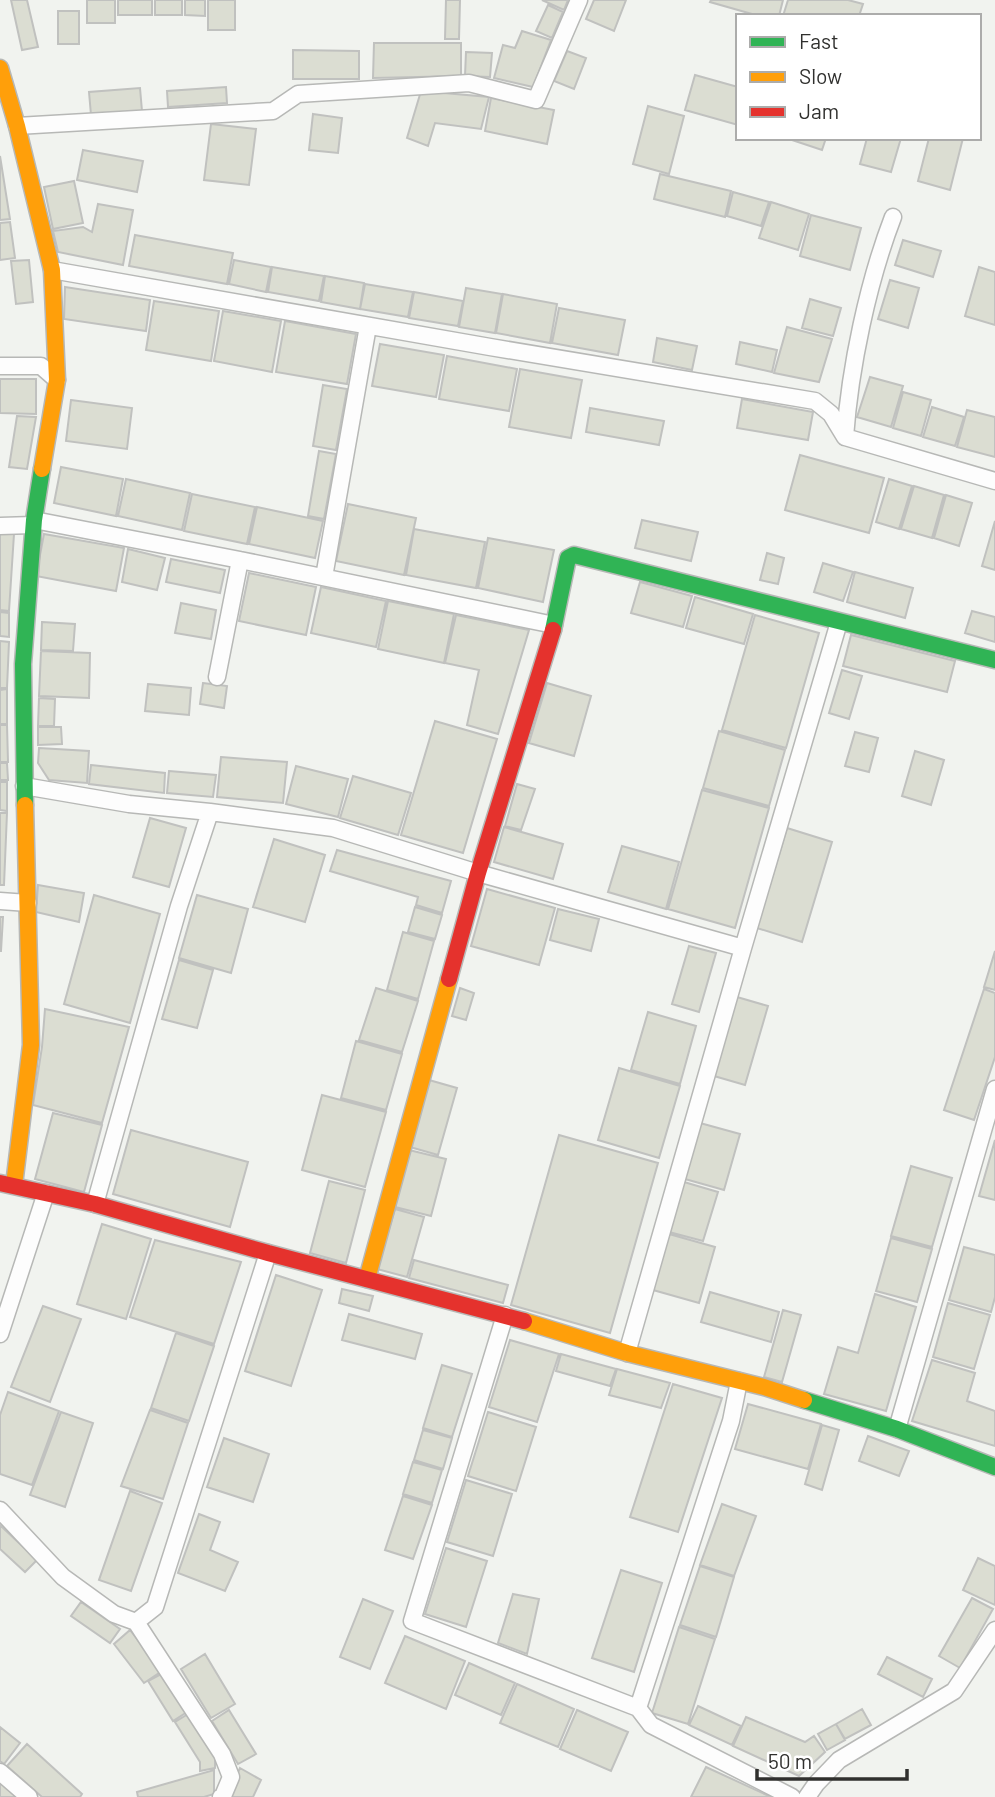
<svg xmlns="http://www.w3.org/2000/svg" width="995" height="1797" font-family="Barlow,sans-serif">
<rect width="100%" height="100%" fill="#f1f3ef"/>
<path fill="#dbddd2" stroke="#c0c1bf" stroke-width="2" d="M11 0H27L38 47 22 50Z
M87 0H115V23H87Z
M118 0H152V15H118Z
M155 0H182V15H155Z
M185 0H205V16L185 15Z
M208 0H235V30H208Z
M446 0H460L459 39H445Z
M542 0H568L564 10Z
M594 0H626L614 31 586 19Z
M711 0H783L779 16H759L710 2Z
M788 0H848L863 4 859 16H783Z
M548 5 563 12 552 38 536 31Z
M58 11H79V44H58Z
M522 31 551 40 533 87 494 78 503 45 515 48Z
M374 43H461V76L373 78Z
M293 50 359 51V79H293Z
M567 51 586 58 574 89 554 81Z
M466 52 492 53 490 77 465 76Z
M695 75 738 87V125L685 110Z
M226 87 227 103 168 107 167 91Z
M140 88 142 111 91 115 89 92Z
M421 91 489 97 481 129 435 123 428 146 407 138Z
M491 98 554 110 547 144 485 131Z
M648 106 684 116 669 174 633 164Z
M313 114 342 118 338 153 309 150Z
M211 124 256 129 249 185 204 180Z
M786 138H826L822 150Z
M867 138H901L891 172 860 164Z
M929 138H963L950 190 918 181Z
M83 150 143 161 137 192 77 180Z
M0 156 10 219 0 220Z
M660 174 731 191 725 217 654 199Z
M74 181 83 223 53 229 44 187Z
M733 192 769 202 761 226 727 216Z
M771 202 809 214 798 250 759 238Z
M98 204 133 210 123 265 58 252 53 231 83 227 92 232Z
M811 215 861 228 850 270 800 256Z
M10 222 15 258 0 260V223Z
M135 235 233 253 227 284 129 266Z
M903 240 941 251 933 277 895 265Z
M29 260 33 302 16 304 11 261Z
M234 260 271 267 266 292 229 284Z
M272 267 324 276 319 301 268 292Z
M979 267 995 272V325L965 316Z
M325 276 364 283 360 309 321 302Z
M890 280 919 288 908 328 878 319Z
M365 284 413 292 408 317 360 309Z
M65 287 150 300 146 331 64 319Z
M466 288 502 294 495 333 459 327Z
M414 292 463 301 458 326 409 318Z
M503 294 557 304 550 343 496 333Z
M810 299 841 308 833 336 802 328Z
M154 301 219 311 211 361 146 350Z
M559 308 625 320 618 355 552 343Z
M223 311 281 321 272 372 214 361Z
M285 321 356 334 347 384 276 372Z
M787 327 832 339 819 382 774 373Z
M657 338 697 346 692 370 653 362Z
M740 342 777 350 772 372 736 364Z
M380 344 444 355 436 397 372 386Z
M447 356 517 369 509 411 439 399Z
M520 369 582 380 571 438 509 427Z
M870 377 903 386 891 427 857 417Z
M0 379H36V414L0 413Z
M323 385 347 389 336 450 313 446Z
M903 392 931 400 921 436 893 428Z
M742 399 813 412 808 440 737 428Z
M71 400 132 408 127 449 66 441Z
M932 407 964 417 955 446 923 437Z
M590 408 664 421 659 445 586 432Z
M967 410 995 417V457L957 447Z
M17 416 36 417 27 469 9 467Z
M319 451 336 454 324 519 308 516Z
M800 455 884 478 869 533 785 510Z
M61 467 123 479 116 516 54 503Z
M126 479 190 493 182 530 118 516Z
M889 479 912 486 899 529 876 522Z
M914 486 944 495 932 538 901 529Z
M192 494 255 507 247 544 184 531Z
M946 495 972 503 959 546 934 538Z
M348 504 416 518 404 575 336 561Z
M257 507 323 521 315 558 249 544Z
M642 520 698 532 691 561 635 548Z
M995 521V570L982 566Z
M414 529 485 542 476 588 406 575Z
M0 533 14 534 9 611 0 610Z
M44 534 124 548 116 591 36 576Z
M488 538 554 550 543 602 478 588Z
M128 549 165 558 157 590 122 582Z
M767 553 784 558 778 584 760 580Z
M171 559 225 570 220 593 166 582Z
M823 563 853 572 843 601 814 592Z
M855 572 913 588 905 618 847 602Z
M249 573 316 587 306 635 239 621Z
M640 582 692 596 683 627 631 613Z
M321 587 386 601 376 647 311 633Z
M695 597 753 614 744 644 686 628Z
M388 601 454 614 444 663 378 649Z
M181 603 216 610 211 639 175 633Z
M972 611 995 617V642L965 633Z
M0 612 9 613V637L0 636Z
M456 615 529 630 498 734 467 725 479 670 445 663Z
M755 615 819 633 786 748 722 730Z
M42 622 75 624 73 651 41 650Z
M851 635 955 661 947 692 843 666Z
M0 641 9 642 7 688H0Z
M41 651 90 653 89 698 39 696Z
M842 670 862 676 849 719 829 713Z
M203 683 227 686 224 708 200 704Z
M547 683 591 696 574 756 529 743Z
M148 684 191 688 189 715 145 711Z
M7 689V724H0V690Z
M39 698 55 699 54 726H38Z
M435 721 497 739 463 853 401 835Z
M0 725H7L8 762H0Z
M38 727H61L62 744 38 745Z
M719 731 785 750 769 806 703 788Z
M855 732 878 738 869 772 845 766Z
M39 748 89 751 87 783 49 780 38 763Z
M915 751 944 760 931 805 902 796Z
M221 757 287 762 283 803 217 797Z
M0 763H7L8 780H0Z
M91 765 165 773 164 793 89 784Z
M296 766 348 779 338 817 286 804Z
M169 771 216 775 213 797 167 793Z
M353 776 411 793 398 835 340 818Z
M0 782H7V811L0 810Z
M517 784 535 789 521 830 505 826Z
M702 790 769 808 735 928 668 909Z
M0 813H7L4 885H0Z
M150 818 186 828 169 887 133 877Z
M504 827 563 844 553 879 494 862Z
M787 828 832 842 802 942 757 928Z
M274 839 325 855 305 922 253 907Z
M622 846 679 862 666 909 608 892Z
M337 850 451 881 442 913 416 905 418 897 330 871Z
M38 885 84 893 79 922 36 912Z
M487 889 555 908 539 965 471 946Z
M94 895 160 914 130 1023 64 1004Z
M197 895 248 909 231 973 179 958Z
M415 907 442 915 435 939 408 932Z
M558 909 599 919 591 951 550 940Z
M0 917H3L1 951H0Z
M403 932 434 941 418 999 387 990Z
M689 946 716 953 699 1012 672 1004Z
M995 951V990L984 987Z
M179 960 213 970 197 1028 162 1019Z
M376 988 418 1001 402 1052 359 1040Z
M460 988 474 993 466 1020 452 1016Z
M984 989 995 993V1057L974 1120 944 1110Z
M737 997 768 1006 745 1085 714 1076Z
M45 1009 129 1027 102 1123 33 1105 42 1047Z
M648 1012 696 1026 680 1084 631 1070Z
M356 1041 402 1054 386 1110 341 1098Z
M619 1068 680 1086 659 1158 598 1140Z
M429 1080 457 1088 438 1155 410 1147Z
M322 1095 386 1112 365 1187 302 1170Z
M53 1113 102 1125 84 1192 35 1179Z
M700 1123 740 1134 724 1190 685 1179Z
M131 1130 248 1162 230 1227 113 1194Z
M559 1135 658 1163 610 1333 511 1305Z
M995 1140V1200L979 1196Z
M409 1150 446 1159 431 1216 395 1207Z
M911 1166 952 1178 932 1247 891 1236Z
M329 1181 365 1190 346 1263 310 1253Z
M684 1182 718 1192 703 1241 669 1232Z
M395 1209 424 1217 407 1277 377 1269Z
M102 1224 151 1239 126 1319 77 1304Z
M669 1234 715 1247 699 1303 653 1290Z
M891 1238 932 1249 917 1302 876 1291Z
M155 1240 241 1262 214 1344 130 1317Z
M964 1247 995 1255V1297L991 1312 949 1300Z
M414 1260 508 1285 503 1303 409 1278Z
M276 1275 322 1290 291 1386 245 1371Z
M342 1289 373 1296 369 1311 339 1303Z
M710 1292 779 1312 771 1342 701 1322Z
M875 1294 916 1307 886 1411 824 1394 838 1347 858 1353Z
M948 1303 990 1315 974 1369 933 1357Z
M43 1306 81 1319 50 1402 11 1387Z
M783 1310 801 1315 782 1382 764 1377Z
M349 1314 422 1334 415 1359 342 1340Z
M176 1333 214 1346 189 1421 151 1408Z
M510 1340 559 1354 537 1422 489 1407Z
M561 1354 616 1369 610 1386 556 1371Z
M932 1360 975 1373 967 1401 995 1411V1446L912 1421Z
M442 1365 472 1374 452 1437 423 1428Z
M617 1369 670 1383 661 1408 609 1395Z
M673 1384 722 1398 678 1532 630 1517Z
M8 1392 59 1411 32 1485 0 1474V1415Z
M748 1404 821 1424 808 1469 735 1449Z
M150 1410 188 1423 163 1499 121 1486Z
M61 1412 93 1423 65 1507 30 1495Z
M488 1412 536 1427 516 1491 468 1476Z
M822 1425 839 1430 822 1490 805 1484Z
M423 1430 452 1438 443 1469 414 1460Z
M868 1436 909 1451 899 1476 859 1461Z
M224 1438 269 1454 253 1502 207 1487Z
M413 1462 442 1470 432 1503 403 1494Z
M466 1480 512 1494 493 1556 447 1542Z
M130 1491 162 1503 131 1591 99 1580Z
M403 1496 432 1505 413 1559 385 1550Z
M722 1504 756 1516 734 1576 700 1565Z
M199 1514 220 1522 210 1550 238 1562 225 1591 178 1573Z
M0 1525 37 1560 25 1572 0 1549Z
M446 1548 487 1561 466 1627 425 1614Z
M978 1558 995 1566V1605L963 1590Z
M700 1566 734 1577 716 1637 680 1625Z
M621 1570 662 1583 634 1672 592 1658Z
M513 1594 539 1599 527 1654 498 1643Z
M972 1598 993 1609 960 1668 939 1656Z
M363 1599 393 1611 370 1669 340 1657Z
M81 1602 120 1629 110 1643 71 1616Z
M679 1627 715 1639 688 1724 652 1713Z
M130 1630 162 1671 144 1683 114 1644Z
M405 1636 465 1661 446 1709 385 1683Z
M205 1654 235 1704 211 1718 181 1669Z
M887 1657 932 1679 923 1697 878 1674Z
M469 1663 515 1683 501 1715 455 1695Z
M163 1673 187 1712 173 1721 148 1681Z
M517 1684 574 1709 558 1747 500 1723Z
M698 1706 741 1726 732 1745 689 1725Z
M862 1709 871 1725 845 1739 836 1724Z
M229 1710 256 1754 238 1764 212 1721Z
M577 1710 628 1732 611 1771 560 1749Z
M188 1714 215 1757V1768L200 1771V1762L175 1722Z
M746 1717 805 1742 814 1736 825 1752 799 1776 733 1746Z
M836 1724 845 1740 827 1750 818 1734Z
M0 1727 20 1743 4 1764 0 1761Z
M27 1744 82 1794 80 1797H42L7 1766Z
M706 1767 771 1797H691Z
M240 1768 261 1780 253 1797H227Z
M214 1770V1794L204 1797H138L137 1792Z
M0 1781 18 1797H0Z"/>
<g fill="none" stroke-linecap="round" stroke-linejoin="round">
<defs>
<path id="street" d="M17 126 273 111 298 94 469 83 536 100 579 0
M52 270 490 347 815 401 831 414 845 437 995 481
M0 366H41L57 380
M845 437C850 367 868 282 893 217
M34 520 240 560 554 625
M0 526 33 525
M324 577 368 326
M217 677 240 560
M24 786 129 804 210 812 333 828 478 873 743 948
M0 901 28 903
M95 1204 179 906 210 812
M505 1315 412 1621 638 1708 731 1421 739 1381
M0 1334 46 1193
M627 1353 743 948 839 622
M897 1429 995 1089
M0 1510 63 1577 114 1614 136 1622 222 1754 231 1777 223 1796 221 1797
M136 1622 155 1607 268 1253
M638 1708 651 1725 792 1797
M0 1772 29 1797
M807 1797 816 1784 839 1760 954 1691 995 1630"/>
<path id="fast" d="M553 630 568 558 574 555 995 660
M25 805 23 664 34 520 42 469
M804 1400 897 1429 995 1467"/>
<path id="slow" d="M0 68 17 126 52 270 57 380 42 469
M14 1185 31 1045 25 805
M367 1279 449 979
M524 1321 627 1353 764 1387 804 1400"/>
<path id="jam" d="M449 979 478 873 553 630
M0 1183 95 1204 268 1253 524 1321"/>
</defs>
<use href="#street" stroke="#b7b8b6" stroke-width="19"/>
<use href="#fast" stroke="#b7b8b6" stroke-width="19"/>
<use href="#slow" stroke="#b7b8b6" stroke-width="19"/>
<use href="#jam" stroke="#b7b8b6" stroke-width="19"/>
<use href="#street" stroke="#fdfdfd" stroke-width="16"/>
<use href="#fast" stroke="#30b455" stroke-width="16"/>
<use href="#slow" stroke="#ff9f0a" stroke-width="16"/>
<use href="#jam" stroke="#e5322d" stroke-width="16"/>
</g>
<rect x="736" y="14" width="245" height="126" fill="#ffffff" stroke="#acacab" stroke-width="2"/>
<rect x="750" y="37" width="35" height="10" fill="#30b455" stroke="#acacab" stroke-width="2"/>
<text x="799" y="49" font-size="21" fill="#30302e">Fast</text>
<rect x="750" y="72" width="35" height="10" fill="#ff9f0a" stroke="#acacab" stroke-width="2"/>
<text x="799" y="84" font-size="21" fill="#30302e">Slow</text>
<rect x="750" y="107" width="35" height="10" fill="#e5322d" stroke="#acacab" stroke-width="2"/>
<text x="799" y="119" font-size="21" fill="#30302e">Jam</text>
<path d="M757 1769v10h150v-10" fill="none" stroke="#30302e" stroke-width="3.5"/>
<text x="768" y="1769" font-size="21" fill="#30302e" stroke="#ffffff" stroke-width="5" paint-order="stroke">50 m</text>
</svg>
